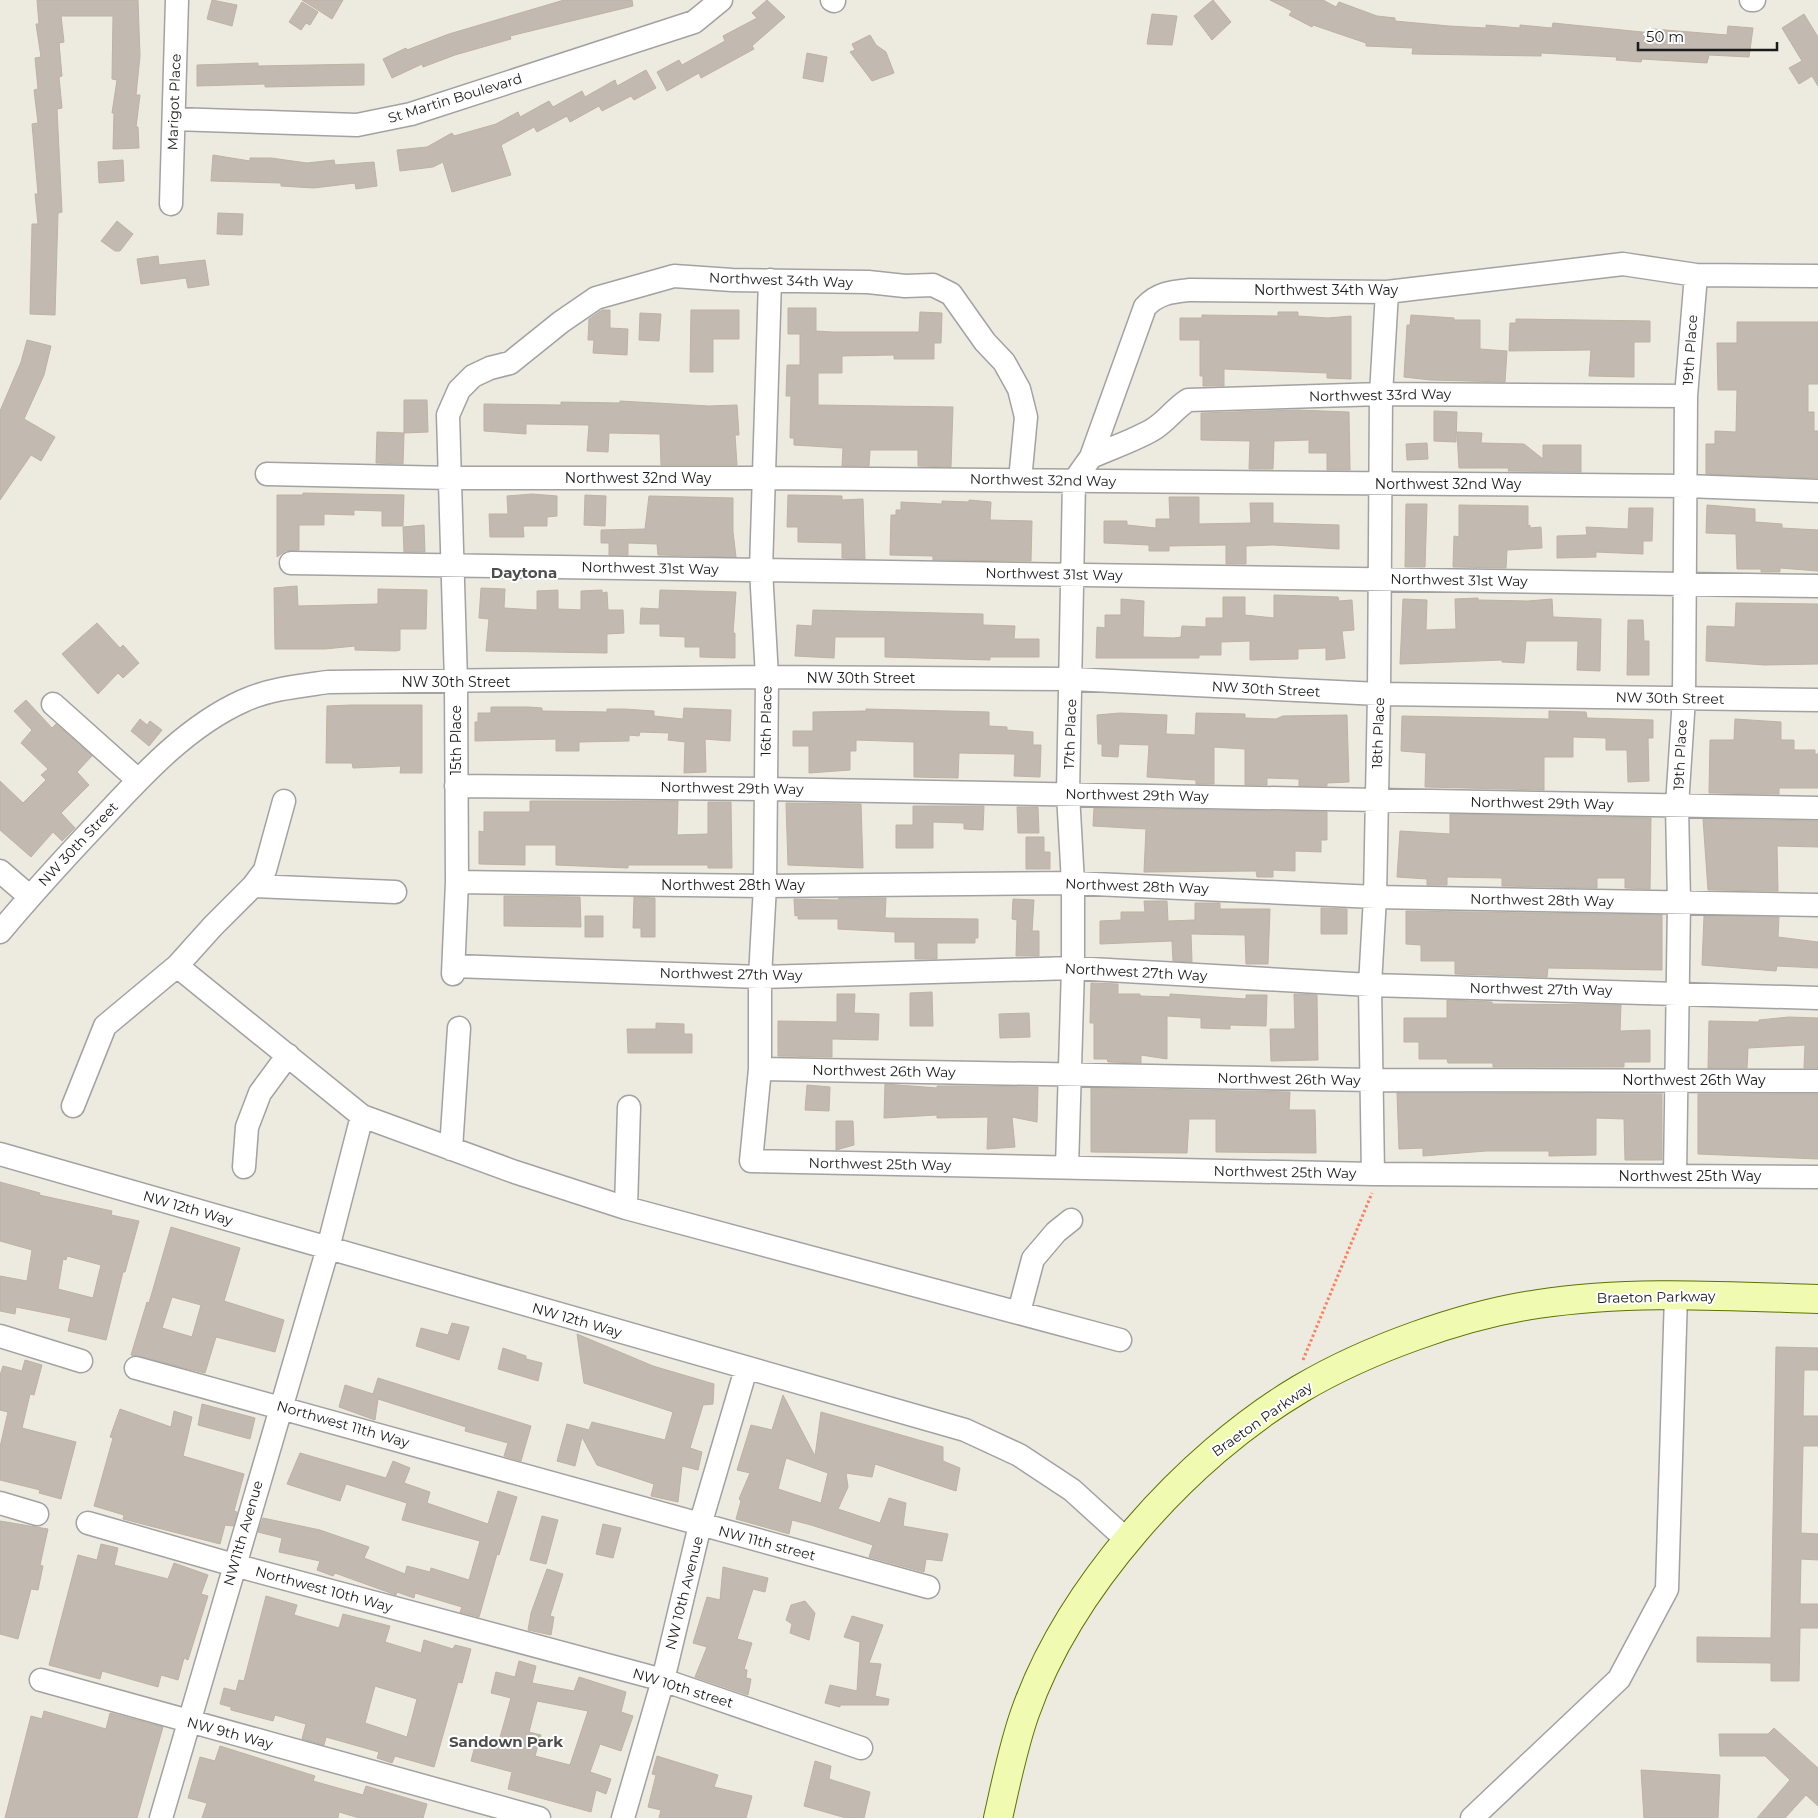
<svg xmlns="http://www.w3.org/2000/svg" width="1818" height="1818" font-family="Montserrat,sans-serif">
<rect width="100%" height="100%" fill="#edeae0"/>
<path fill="#c2b9b0" stroke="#bfb2a3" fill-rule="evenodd" d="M37 0H138L140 56 136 95H140L136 127H138L139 148 113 149 114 113H112L117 80 112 79 113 16H61L64 42 59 43 62 76 59 77 62 108 57 109 62 212 58 213 55 315 30 314 32 224H38L35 194H38L32 124 38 123 34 90 38 89 35 58 41 57 36 24H39Z
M212 0 237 5 232 26 207 19Z
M302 0H343L332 19Z
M564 0H632L633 6 510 36 511 39 455 55 423 67 422 64 392 78 383 59 406 48 407 50 449 34Z
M767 0 785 17 752 46 754 49 701 78 699 73 667 91 657 72 679 60 682 65 725 41 723 36 757 18 752 13Z
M1213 0 1231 22 1212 40 1194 16Z
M1270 0H1323L1336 7 1339 2 1377 16 1395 18V21L1449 26 1486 28V25L1520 28V25L1552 28 1553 23 1652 33 1653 29 1727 35 1728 26 1753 28 1749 57 1709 55 1707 63 1642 59 1641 62 1616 60 1617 57 1541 53V56L1412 54 1413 48 1366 46V43L1313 25 1312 27 1289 15 1292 11Z
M302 2 318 12 310 25 306 23 301 30 289 22Z
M1152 14 1177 16 1172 45 1147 44Z
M1804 14 1818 37V86L1812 76 1799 84 1789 68 1802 61 1782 28Z
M870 35 876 45 886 52 894 73 872 81 850 52 855 50 852 44Z
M807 53 827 57 823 82 803 78Z
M258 63V66L364 64V85L265 87V84L197 86V65Z
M646 70 656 88 634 100 631 96 602 111 599 106 570 122 567 116 537 132 534 127 501 145 511 175 452 192 443 162 433 167 400 171 397 150 427 147 452 133 454 136 496 124 518 112 520 117 549 101 553 107 582 91 585 97 615 80 617 86Z
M213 155 250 161V158H271L307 163 334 160 335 165 374 162 377 186 356 189 355 183 314 188 281 186V183L211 181Z
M123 160 124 181 99 183 98 162Z
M218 213 243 214 242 235 217 234Z
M117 221 133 234 120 251H115L101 241Z
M158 256 159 265 205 260 209 285 188 288 186 278 141 284 137 259Z
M788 308H816V331L833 332H919L920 312 942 313 941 343H934V359H894V355L842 356V373H818V405L953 407 951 467 918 466V450H870L869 466H842L843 448 794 445V438H790L791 396H786L787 365H800V334H788Z
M602 310H610V328L628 329 627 355 593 353 594 340H588L589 319Z
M691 310H739V339H713V372H690Z
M1278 312H1298V316L1328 318 1351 316V379L1327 378V373L1224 369V386H1203V376H1200V340H1180V318H1202V315L1278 316Z
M640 313 661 314 659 341 639 340Z
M1411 315 1454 318V320H1480V349L1507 351 1505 382 1430 380 1404 377 1407 325H1410Z
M1516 319 1650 321V342H1634V377L1589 376 1591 350 1509 351 1510 323H1516Z
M1737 322H1818V384H1808V412H1814V431H1818V478L1706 474V444H1715V431L1736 432 1737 390H1718L1717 343H1737Z
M27 340 51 346 44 375 24 419 55 437 41 461 31 455 0 500V411L21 362Z
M404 400H427L428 432 404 433Z
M620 401 709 406 737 405 739 435H735L737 465H661L660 434 609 433 608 452 587 451 589 425 526 424V434L484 431V404L561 405V402L620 403Z
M1298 410 1349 412 1350 470H1327V453H1309V440L1274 441 1273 469H1249L1250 441 1201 440V413Z
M1434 411 1457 412 1456 442 1434 441Z
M377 432 404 433 403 464 376 463Z
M1457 432 1482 433 1481 443 1524 444 1543 459V445H1581V472L1508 471 1509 468H1459Z
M1427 443 1428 459 1407 460 1406 444Z
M303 493 404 495 403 526H382V511L354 510V515L324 514V525H299V550L285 551 277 557V495H303Z
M532 494 557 496V516L547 517V526H523L524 537H490L489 514H508L507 496Z
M585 495 606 496 605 526 584 525Z
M788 495 842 496V500L863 499 865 559 842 558V543L798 542V527H787Z
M649 496 733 498V532L736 557 658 555 657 544 628 543V555H609V543H601V530L645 529Z
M1169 497H1199V524L1251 523 1250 503H1273V523L1339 525V549L1273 545 1246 546V564H1226V545L1169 546V551H1149V545L1104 543V521H1127V525L1156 528V519H1170Z
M969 500 991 502 990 520 1032 521 1031 561 933 560V556L890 555 891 515H896V510H901V502L942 504V501L969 502Z
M1406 504H1427L1425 567H1405Z
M1459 505 1528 506V526L1530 525V528L1541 527 1542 548 1507 550 1506 568 1453 567 1454 536 1459 537Z
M1707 505 1755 509V522L1782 524V528L1818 530V571L1780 568V572H1761V569H1737L1736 534 1706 533Z
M1629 508H1653L1652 541H1643V554L1596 552V557L1557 558V536L1587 535 1586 527 1628 529Z
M424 525 425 552H404L403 527Z
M297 586 298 606 378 604V589L427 590 426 629H400V650L396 651 355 650V646L325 649H275L274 588Z
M481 588 505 589 504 608 537 610V591L558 590V609L581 610V591L602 590V593L607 592 608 610H623L624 633 607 634V653L486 651 489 619 479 618Z
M660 590 736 592 733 633H735V658L700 657V647H685V637L660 636V624H640L641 608 659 609Z
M1274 595 1338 597 1339 601 1352 600 1354 630 1342 631 1345 658 1326 660V648L1298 649V659L1250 660V641L1221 642V655H1199V658H1096L1097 627 1105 628V615H1121V599L1144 601 1143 637 1174 638 1181 637 1182 626 1206 627V618H1223V597H1245V615L1274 618Z
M1478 598V600L1528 601 1552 599 1553 617 1601 619 1600 671 1577 670 1578 641H1526L1524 663 1502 662V660L1400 664 1403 599 1427 600 1426 630 1456 629 1455 599Z
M1736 603 1818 604V664L1765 665 1706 661 1707 626 1735 627Z
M813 610 983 614V625L1015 626 1014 639H1039V657H990V660L885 657V637H835L834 658 795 656 797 625 812 626Z
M1628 620H1643L1644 641H1649V675H1627Z
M97 623 120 648 123 645 139 663 123 678 118 673 98 694 62 654Z
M26 700 52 728 56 724 92 756 77 772 89 785 61 813 75 828 62 841 53 832 31 857 0 830V781L23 803 46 780 41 775 48 769 21 743 32 730 14 711Z
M351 705H422V773H400L401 766 353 768 352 763H326L327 706Z
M491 707H528L542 708V711L607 712V709H624L654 711V716L683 719 684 708 731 710 730 741 705 739 706 772 684 773 685 742 668 740 669 733 640 732 639 736 629 735V741L579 742V751H556V739L475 741V722H478V713H491Z
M866 709 989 712V726L1007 727V730L1033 732V745H1041L1040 777 1014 776 1015 754 959 753 958 778 914 777V742L856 740V751H850V770L809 773V746H793V731H813V712L866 711Z
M1549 711 1586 712 1587 718 1653 720V738H1648L1649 781 1628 782 1627 750H1606V738L1573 737V757H1544V790L1425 787 1426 753 1401 751 1402 716 1549 719Z
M1120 713 1167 715 1166 734 1195 735 1196 713 1245 714V718L1276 719 1283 716 1347 715 1349 782 1327 783V786H1299V779L1267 778V785H1245V749L1214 747V784H1196V780L1147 777 1149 745 1119 744 1118 757 1102 756V744H1098L1097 715Z
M140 719 147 725 150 721 162 730 149 746 131 731Z
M1735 719 1781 722V740H1794V750H1815V754H1818V788H1779V794L1709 793 1710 740H1734Z
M530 801H678L677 835 708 834V802H731L732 868H708V865H628V868L556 865V845H525V865L479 864V831L484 832V812H530Z
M786 803 861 804 863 868 788 865Z
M913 806H984L983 830 964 829V823L933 822V848H896V825H913Z
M1017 807H1038L1039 833H1018Z
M1094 808 1327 812V840H1321V852L1295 851V871L1273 870V877H1257L1256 871 1144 872 1146 829 1093 826Z
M1450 814 1651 818 1650 889 1625 888V878H1597V888L1502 886V878L1447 877V885H1427V879L1397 877 1400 831 1450 834Z
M1703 819 1818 821V847L1777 846 1778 891 1708 890Z
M1026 837H1044V852H1050V869H1026Z
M504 896 580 897 581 927 504 926Z
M634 897 655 898V937H641V928H633Z
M839 898H886L885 918 978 919V938H975V943H937V959H915V942H895V932L838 929V919H798V915L795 916 794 899 838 900Z
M1013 899 1034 900 1032 931H1039V956H1016L1017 920 1012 919Z
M1144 901H1167L1168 921 1195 920V903H1220V909H1270L1268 964H1246L1245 935 1191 934 1192 962 1173 961 1172 941 1100 944V921L1121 920V912H1145Z
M1321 908 1347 909V934H1321Z
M1406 911 1662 915V970L1548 968 1547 977 1455 974V961H1421V945L1406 944Z
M585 916H603V937H585Z
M1704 916 1779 917 1778 937 1818 942V968L1777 966 1776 971 1702 965Z
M1091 983 1118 984V994H1140V996L1170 997V994L1246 999V995H1267L1266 1026 1230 1025V1029L1201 1028V1018L1167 1016V1059L1141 1055V1063L1108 1062 1107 1059H1094V1023H1090Z
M932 992 933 1026H910V993Z
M837 994H855L854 1013 879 1014 878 1040 832 1039V1057L778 1056V1021L837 1022Z
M1294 994 1317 995 1318 1060 1271 1061 1270 1029H1295Z
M1447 1000 1492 1002V1004L1621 1005 1620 1031 1650 1030V1062H1624V1067H1493V1063H1448L1447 1059H1419V1042H1404V1018H1447Z
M1029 1013 1030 1037 1000 1038 999 1014Z
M1789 1017 1818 1018V1068H1804L1805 1045 1748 1048 1747 1068H1708L1709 1021 1759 1022V1020Z
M656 1023 684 1024V1034H692V1053H628L627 1029H656Z
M885 1084 937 1088V1086H960L1038 1087 1037 1122 1012 1117 1015 1147 987 1149 988 1117 937 1118V1115L884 1118Z
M807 1085 830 1087 829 1111 805 1110Z
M1091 1088 1290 1092 1289 1110H1315L1316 1153 1216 1152V1119H1189L1187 1153 1091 1152Z
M1397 1093 1662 1094V1160H1625L1624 1119 1596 1118V1155L1549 1156V1151H1486L1423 1156V1148L1399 1149Z
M1698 1094H1818V1159L1698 1154Z
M836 1121H853L854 1145 836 1150Z
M0 1182 40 1193 39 1195 112 1211 111 1215 139 1221 125 1272H123L106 1340 68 1331 71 1318 16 1307 15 1314 0 1311V1276L27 1281 32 1250 0 1241ZM67 1256 101 1265 93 1298 58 1289 63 1259 66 1260Z
M171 1227 240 1248 224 1301 284 1320 275 1352 216 1337 205 1373 131 1355 147 1302 149 1303ZM172 1297 201 1305 192 1337 162 1328Z
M452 1323 469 1327 459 1360 416 1346 421 1328 448 1335Z
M577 1334 653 1366 714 1384 713 1404 703 1405 690 1448 702 1452 698 1470 682 1466 678 1502 651 1496 654 1484 597 1465 582 1437 575 1466 557 1461 567 1424 589 1430 592 1422 665 1440 673 1412 584 1383Z
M1776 1347 1818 1348V1370H1804L1803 1416H1818V1446H1803L1801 1533 1818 1534V1560L1801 1559 1800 1604H1818V1628H1800L1799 1681H1771V1663L1697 1662V1637L1771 1638Z
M503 1348 526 1356V1359L542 1363 538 1381 498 1369Z
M25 1360 42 1365 34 1395 30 1394 22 1428 76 1442 61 1499 39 1493 40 1490 0 1480V1447L8 1412 0 1410V1375L3 1366 22 1371Z
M378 1378 531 1426 521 1461 504 1456 508 1443 465 1431 466 1427 378 1399 375 1420 339 1407 345 1385 373 1394Z
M783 1395 815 1456 821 1412 943 1447V1461L960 1468 956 1491 875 1464 872 1477 846 1473 848 1487 838 1509 880 1523 889 1498 906 1503 903 1526 948 1534 942 1561 926 1559 924 1572 869 1557 873 1545 811 1525 792 1520 789 1534 736 1519 741 1501 739 1499 750 1473 737 1470 751 1425 772 1430ZM786 1458 828 1473 821 1503 778 1489Z
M202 1404 255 1418 250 1439 198 1425Z
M120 1409 171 1427 174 1411 192 1417 183 1456 244 1474 234 1511 237 1512 233 1526 225 1525 220 1544 123 1519 124 1515 94 1506 113 1438 110 1437Z
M300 1453 386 1478 393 1461 410 1468 404 1483 430 1492 427 1503 488 1524 498 1491 517 1497 499 1555 497 1554 479 1617 460 1612 462 1607 415 1593 414 1598 397 1592 396 1595 335 1573 333 1576 317 1570 320 1561 279 1552 282 1538 258 1532 263 1518 320 1530 369 1547 364 1558 405 1574 407 1566 430 1572 431 1568 469 1580 480 1541 402 1520 407 1503 346 1484 340 1501 287 1484Z
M542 1516 558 1520 546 1564 530 1560Z
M0 1521 48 1529 40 1565 43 1566 38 1590 31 1589 18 1639 0 1634Z
M603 1524 621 1528 613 1558 596 1554Z
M101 1544 118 1548 114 1565 168 1579 174 1563 208 1575 201 1594 208 1596 188 1660 184 1658 178 1680 161 1675 158 1687 102 1671 100 1679 49 1665 78 1555 97 1560Z
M723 1567 768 1578 765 1592 753 1589 737 1639 752 1643 744 1669 747 1670 746 1678 751 1679 748 1695 695 1677 707 1647 693 1643 707 1597 720 1600Z
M547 1569 563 1574 550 1616 554 1617 551 1635 528 1630 531 1613Z
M266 1596 297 1605 294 1615 339 1628 343 1614 390 1626 385 1642 421 1653 424 1640 453 1649 455 1645 471 1649 462 1683 458 1682 434 1767 395 1756 392 1763 377 1758 379 1752 326 1737 324 1745 302 1739 306 1724 275 1715 273 1721 231 1710V1707L220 1704 224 1688 236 1691 239 1680 244 1681ZM375 1686 417 1699 407 1737 365 1723Z
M805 1601 815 1613 809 1640 790 1633 792 1624 786 1620 791 1605Z
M852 1616 883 1625 869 1663 881 1664 875 1696 889 1699 888 1705H840V1707L825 1703 830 1685 857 1691 860 1642 844 1637Z
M519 1661 536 1666 532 1683 574 1691 579 1677 626 1692 621 1712 633 1716 621 1751 600 1744 590 1772 611 1779 606 1794 596 1790 591 1812 508 1789 512 1772 471 1761 476 1742 497 1748 511 1698 491 1693 496 1672 515 1677ZM537 1701 588 1711 570 1765 535 1756 541 1735 529 1732Z
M44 1711 106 1729 110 1713 163 1727 137 1818H5L31 1716 42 1719Z
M1774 1728 1818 1768V1806L1806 1795 1785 1818H1757L1790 1780 1765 1756H1720L1719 1734H1768Z
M220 1746 315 1776 313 1781 363 1795 366 1786 427 1804 423 1818H359L339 1812 338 1818H202L207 1803 188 1798 200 1757 215 1761Z
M657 1756 718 1775 714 1787 752 1796 746 1818H659L661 1810 648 1807 656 1775 652 1774Z
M815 1761 831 1766 829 1779 870 1792 864 1818H846L804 1806Z
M1641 1770 1720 1775 1718 1818H1644Z"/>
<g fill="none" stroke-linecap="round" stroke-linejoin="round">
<defs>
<path id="street" d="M832 0 834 1
M1751 0H1754
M174 119 357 125 411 114 694 22 721 0
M171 204 177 0
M770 280 761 570 767 677 765 886 760 977V1069L751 1161 1373 1174 1818 1177
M1091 457C1111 448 1133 441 1152 430 1166 422 1174 409 1188 400L1381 394 1686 396
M267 474 451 478H762L1686 486 1818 491
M291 563 1818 586
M53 704 138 780
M456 786 765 789 1818 808
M0 871 29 896
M457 882 765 886 1073 883 1375 897 1818 905
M253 886 395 892
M0 932C31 895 63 860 96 825 139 779 185 727 243 701 269 689 300 686 328 682L767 677 1072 679 1379 694 1818 700
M177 966 362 1116 515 1172 626 1208 1120 1340
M454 966 760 977 1073 968 1370 985 1818 998
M453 974 457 882 456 682 448 415 459 390 473 376 490 368 510 363 561 322 596 298 674 276 732 280 868 282 905 286 933 285 951 294 985 342 1004 362 1019 389 1026 417 1020 480
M760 1069 1372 1080 1818 1081
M73 1106 105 1026 177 966 213 926 253 886 265 870 284 801
M451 1149 459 1028
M0 1154 965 1430 1019 1455 1072 1490 1127 1540
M244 1167 247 1127 260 1093 288 1055
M1067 1167 1073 968V883L1068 794 1074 481 1091 457 1145 307C1158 293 1171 292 1190 290L1387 292 1623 264 1696 275 1818 276
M1373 1174 1370 985 1375 897 1379 694 1381 394 1387 292
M1675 1175 1679 902 1677 806 1684 698 1686 396 1696 275
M626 1208 629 1107
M1019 1312 1033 1259 1056 1232 1071 1220
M0 1336 81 1361
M136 1368 928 1587
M0 1503 37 1514
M88 1523 234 1565 663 1680 861 1748
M41 1680 539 1818
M161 1818 328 1248 362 1116
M623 1818 663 1680 700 1525 746 1369
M1472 1818 1619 1679 1667 1589 1676 1295"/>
<path id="secondary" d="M998 1818C1006 1783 1013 1747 1025 1713 1069 1588 1186 1457 1300 1389 1366 1350 1462 1315 1538 1304 1630 1290 1725 1296 1818 1299"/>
</defs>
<use href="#street" stroke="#a2a2a2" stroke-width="25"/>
<use href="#secondary" stroke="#5c7302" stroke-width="30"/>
<path stroke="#fd8062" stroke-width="3" stroke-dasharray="2.5 2.5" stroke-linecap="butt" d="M1303 1360 1372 1193"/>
<use href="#street" stroke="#fff" stroke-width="22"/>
<use href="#secondary" stroke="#f0fbb1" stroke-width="28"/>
</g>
<g text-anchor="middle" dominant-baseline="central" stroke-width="4" stroke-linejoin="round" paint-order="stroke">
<g font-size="14" fill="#1b1b1b" stroke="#fff">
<text transform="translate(455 98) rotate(-17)">St Martin Boulevard</text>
<text transform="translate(174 102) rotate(-88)">Marigot Place</text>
<text transform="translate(781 280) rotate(2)">Northwest 34th Way</text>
<text x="1326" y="290">Northwest 34th Way</text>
<text transform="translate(1690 350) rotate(-86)">19th Place</text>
<text transform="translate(1380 395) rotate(-1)">Northwest 33rd Way</text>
<text x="638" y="478">Northwest 32nd Way</text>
<text transform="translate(1043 480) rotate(1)">Northwest 32nd Way</text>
<text x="1448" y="484">Northwest 32nd Way</text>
<text transform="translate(650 568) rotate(1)">Northwest 31st Way</text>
<text transform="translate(1054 574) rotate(1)">Northwest 31st Way</text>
<text transform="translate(1459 580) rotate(1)">Northwest 31st Way</text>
<text x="861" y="678">NW 30th Street</text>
<text x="456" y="682">NW 30th Street</text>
<text transform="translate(1266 689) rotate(3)">NW 30th Street</text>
<text transform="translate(1670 698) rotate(1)">NW 30th Street</text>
<text transform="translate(766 721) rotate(-89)">16th Place</text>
<text transform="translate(1378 733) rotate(-88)">18th Place</text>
<text transform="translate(1070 734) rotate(-88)">17th Place</text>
<text transform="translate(456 740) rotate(-90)">15th Place</text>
<text transform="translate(1680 755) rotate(-87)">19th Place</text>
<text transform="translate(732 788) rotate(1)">Northwest 29th Way</text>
<text transform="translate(1137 795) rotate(1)">Northwest 29th Way</text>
<text transform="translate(1542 803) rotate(1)">Northwest 29th Way</text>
<text transform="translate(78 844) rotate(-47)">NW 30th Street</text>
<text x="733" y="885">Northwest 28th Way</text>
<text transform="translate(1137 886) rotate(2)">Northwest 28th Way</text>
<text transform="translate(1542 900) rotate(1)">Northwest 28th Way</text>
<text transform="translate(1136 972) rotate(3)">Northwest 27th Way</text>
<text transform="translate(731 974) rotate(1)">Northwest 27th Way</text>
<text transform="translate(1541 989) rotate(1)">Northwest 27th Way</text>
<text transform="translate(884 1071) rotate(1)">Northwest 26th Way</text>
<text transform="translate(1289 1079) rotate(1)">Northwest 26th Way</text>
<text x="1694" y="1080">Northwest 26th Way</text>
<text transform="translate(880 1164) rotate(1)">Northwest 25th Way</text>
<text transform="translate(1285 1172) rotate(1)">Northwest 25th Way</text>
<text x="1690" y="1176">Northwest 25th Way</text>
<text transform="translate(188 1208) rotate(16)">NW 12th Way</text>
<text transform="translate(1656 1297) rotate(-1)">Braeton Parkway</text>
<text transform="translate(577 1320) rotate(16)">NW 12th Way</text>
<text transform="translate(1262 1419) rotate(-35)">Braeton Parkway</text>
<text transform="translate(343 1424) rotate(16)">Northwest 11th Way</text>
<text transform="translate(243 1533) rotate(-74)">NW11th Avenue</text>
<text transform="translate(767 1543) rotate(15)">NW 11th street</text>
<text transform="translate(324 1589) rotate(15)">Northwest 10th Way</text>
<text transform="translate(684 1593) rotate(-76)">NW 10th Avenue</text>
<text transform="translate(683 1688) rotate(17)">NW 10th street</text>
<text transform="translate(230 1733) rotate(15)">NW 9th Way</text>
</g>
<g font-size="15" font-weight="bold" fill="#4e4e4e" stroke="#fff">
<text x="524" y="572">Daytona</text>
<text x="506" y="1741">Sandown Park</text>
</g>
</g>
<path d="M1638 42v8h139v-8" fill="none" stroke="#1b1b1b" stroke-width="2.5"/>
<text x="1646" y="42" font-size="15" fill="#1b1b1b" stroke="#ffffff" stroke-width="4" paint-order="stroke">50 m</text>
</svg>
